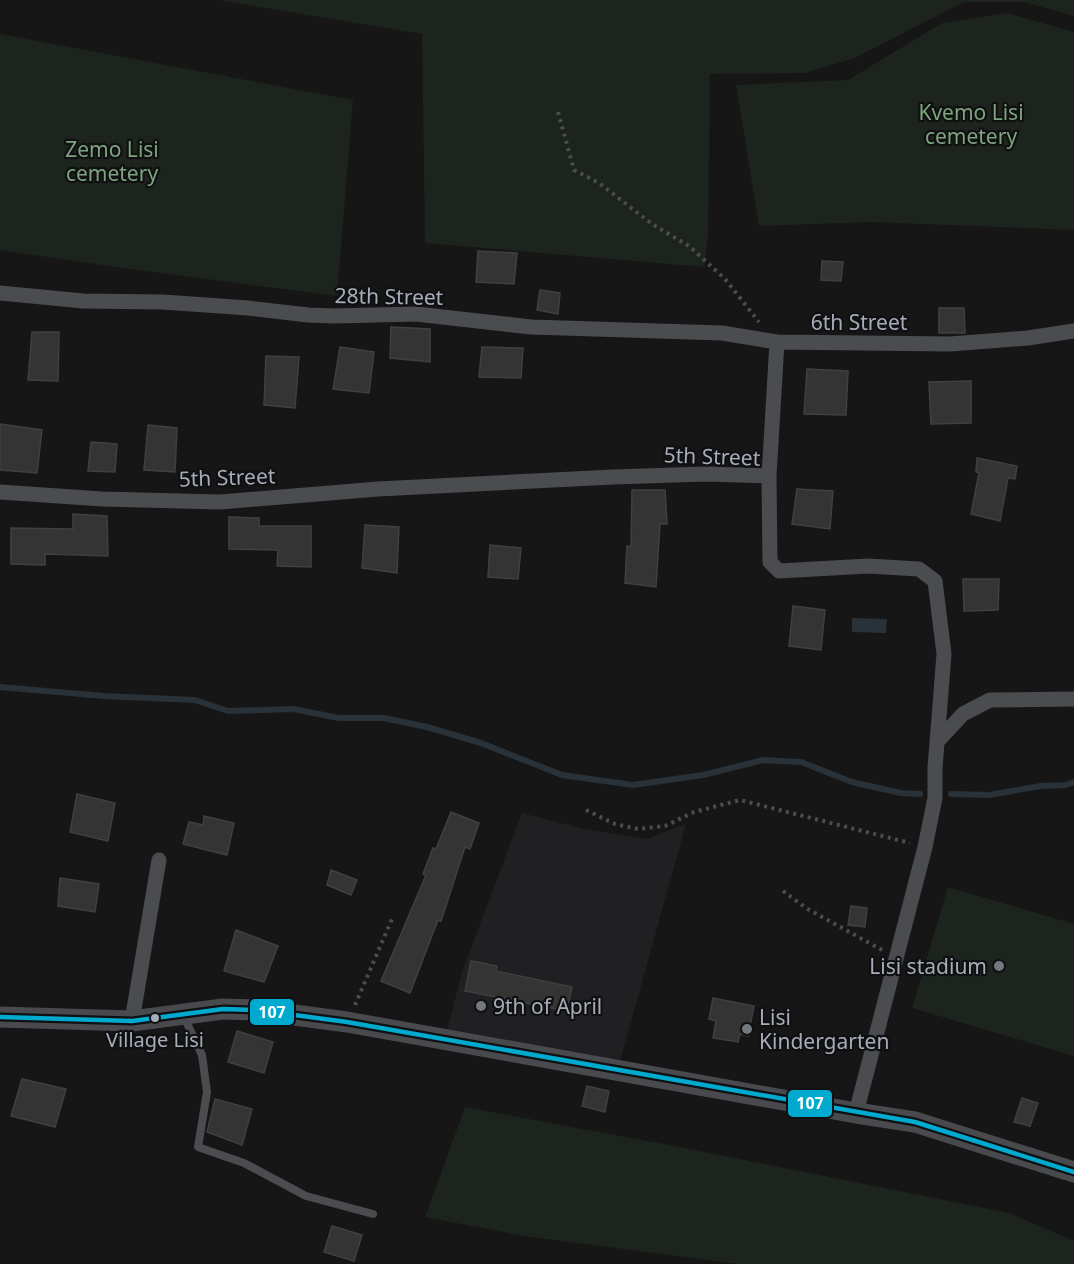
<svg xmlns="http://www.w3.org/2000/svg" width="1074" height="1264" font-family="'Noto Sans',sans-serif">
<rect width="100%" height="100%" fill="#161616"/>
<path fill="#202022" d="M522 813 584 829 647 839 686 824 620 1061 447 1031 462 972Z"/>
<path fill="#1c241d" d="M218 0H1074V16L1024 2H964L855 58 805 73 710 74 708 236 704 267 425 243 422 34Z
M1007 13 1074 32V230L872 222 759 226 736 85 848 80 942 23Z
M0 34 353 100 337 296 115 267 0 250Z
M948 887 1074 924V1056L912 1008Z
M465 1107 701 1151 1009 1213 1074 1241V1264H738L524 1236 425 1217Z"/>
<path fill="#293239" d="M852 618 887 619 886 633 852 632Z"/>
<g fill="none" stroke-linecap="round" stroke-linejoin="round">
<path stroke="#293239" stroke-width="6" d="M0 687 104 696 195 700 228 711 293 709 339 718H384L427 727 481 743 562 775 633 785 703 775 763 760 801 762 852 782 901 793 920 794
M951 794 989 795 1041 786 1066 785 1074 782"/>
</g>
<path fill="#343435" stroke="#3f4042" stroke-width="1.5" d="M478 251 517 253 514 284 476 282Z
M822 261 843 262 841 281 821 280Z
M540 290 560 293 558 314 537 310Z
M939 308H964L965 333H939Z
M391 327 430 329V362L390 358Z
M32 332H59L58 381 28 380Z
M340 347 374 352 369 393 333 389Z
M482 347 523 348 521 378 479 377Z
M266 356 299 357 295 408 264 405Z
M807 369 848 371 846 415 804 414Z
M971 381V423L931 424 929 382Z
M0 424 42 430 37 473 0 470Z
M148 425 177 428 175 472 144 470Z
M91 442 117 444 115 472 88 471Z
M977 458 1017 466 1015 479 1008 478 1000 521 971 514 979 473 976 472Z
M797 489 833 491 830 529 792 524Z
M632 490H665L667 524H660L656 587 625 583 627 546 631 547Z
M73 514 107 516 108 556 45 554V565L11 564V528L73 529Z
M229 517 259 518V526H311V567L277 566 278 550 229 549Z
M365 525 399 527 397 573 362 568Z
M490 545 521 548 518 579 488 577Z
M963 579H999L998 610 964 611Z
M793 606 825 610 821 650 789 646Z
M77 794 115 803 108 841 70 832Z
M451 812 479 823 470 849 465 847 441 921 438 920 410 993 381 981 426 875 423 874 433 848 436 849Z
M204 816 234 823 227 855 183 844 189 822 203 825Z
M331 870 357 880 351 895 327 885Z
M60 878 99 884 95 912 58 906Z
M851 906 867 908 865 927 848 925Z
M236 930 278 946 264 982 224 971Z
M471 961 497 966 496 971 572 987 567 1011 465 991Z
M713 998 754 1006 748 1036 740 1034 738 1042 713 1038 716 1021 709 1019Z
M237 1031 273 1042 264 1073 228 1062Z
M22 1079 66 1089 55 1127 11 1116Z
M587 1086 609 1091 605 1112 582 1106Z
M1022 1098 1038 1103 1030 1126 1014 1122Z
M215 1099 252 1109 242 1145 207 1132Z
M332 1226 362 1235 354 1261 324 1252Z"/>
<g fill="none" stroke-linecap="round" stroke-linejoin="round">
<path stroke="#4c4d51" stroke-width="4" stroke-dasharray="3 4.5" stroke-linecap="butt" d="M558 112 574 170 599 183 652 224 689 246 725 279 759 322
M586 810 615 824 638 829 665 826 694 812 740 800 910 843
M783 891 806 908 882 950
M355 1005 392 919"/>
<path stroke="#4a4c4f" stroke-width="8" d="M184 1017 202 1055 207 1092 198 1147 244 1163 306 1196 373 1214"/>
<path stroke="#4a4c4f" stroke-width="15" d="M0 293 83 301 163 302 248 308 308 315 334 316 416 314 531 327 722 333 777 342
M769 476 777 342 950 344 1028 338 1074 331
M0 492 102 499 220 502 378 489 613 477 706 474 769 476 770 562 779 571 868 566 919 569 935 581 944 654 935 768V798L925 847 856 1113
M937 742 963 714 990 700 1074 699
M132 1021 159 860"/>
<path stroke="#484a4e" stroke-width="21" d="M0 1017 132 1021 223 1009 257 1010 347 1022 856 1113 915 1122 1074 1172"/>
<defs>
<path id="bus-1" d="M0 1017 132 1021 223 1009 257 1010 347 1022 915 1122 1074 1172"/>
</defs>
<use href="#bus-1" stroke="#101012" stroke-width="9"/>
<use href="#bus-1" stroke="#00a9ce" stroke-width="4.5"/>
</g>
<g fill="#74787f" stroke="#101012" stroke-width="2">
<circle cx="999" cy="966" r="6"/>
<circle cx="481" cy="1006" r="6"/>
<circle cx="747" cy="1029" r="6"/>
</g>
<circle fill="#a6adb8" stroke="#101012" stroke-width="2" cx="155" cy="1018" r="5"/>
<g text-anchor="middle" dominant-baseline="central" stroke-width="4.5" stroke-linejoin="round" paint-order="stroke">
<g font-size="20" fill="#a6adb8" stroke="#101012">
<text x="155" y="1039">Village Lisi</text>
</g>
<g font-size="21" fill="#7ca47d" stroke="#101012">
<text x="971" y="112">Kvemo Lisi<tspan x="971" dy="24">cemetery</tspan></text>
<text x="112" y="149">Zemo Lisi<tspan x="112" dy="24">cemetery</tspan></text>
</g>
<g font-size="21" fill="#a6adb8" stroke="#101012">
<text transform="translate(389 296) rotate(1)">28th Street</text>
<text x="859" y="322">6th Street</text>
<text transform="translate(712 456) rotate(2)">5th Street</text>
<text transform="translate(227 477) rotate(-2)">5th Street</text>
</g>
<g font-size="21" fill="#a6adb8" stroke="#101012" text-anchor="start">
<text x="987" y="966" text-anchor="end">Lisi stadium</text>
<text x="493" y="1006">9th of April</text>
<text x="759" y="1017">Lisi<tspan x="759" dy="24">Kindergarten</tspan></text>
</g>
</g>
<g stroke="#101012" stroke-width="2">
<rect x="249" y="998" width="46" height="28" rx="6" fill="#00a9ce"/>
<rect x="787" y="1089" width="46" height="29" rx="6" fill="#00a9ce"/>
</g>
<g font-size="16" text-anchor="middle" font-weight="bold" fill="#fff">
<text x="272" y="1018">107</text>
<text x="810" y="1109">107</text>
</g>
</svg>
